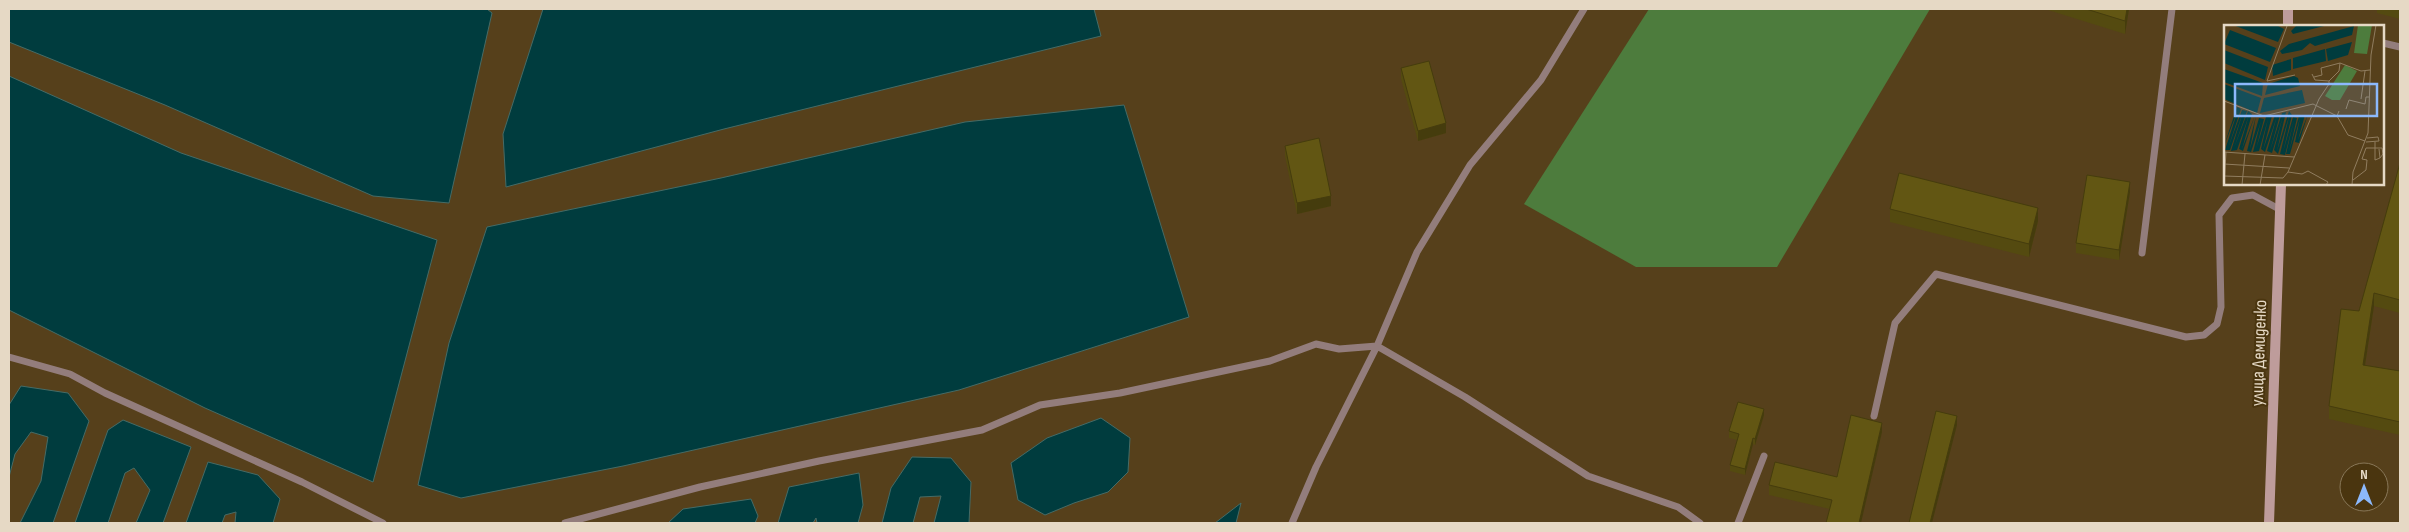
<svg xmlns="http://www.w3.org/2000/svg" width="2409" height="532" font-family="'Sofia Sans Condensed',sans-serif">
<rect width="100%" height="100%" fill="#56401b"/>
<path fill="#4d7c3d" d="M1649 9H1930L1777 267H1636L1524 204Z"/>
<path fill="#003c3e" stroke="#456b66" d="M9 9H487L492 13 449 203 373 196 165 105 9 42Z
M543 9H1094L1101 36 724 129 506 187 503 134Z
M9 76 181 153 437 240 373 482 205 408 9 310Z
M1124 105 1189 317 959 390 623 466 461 498 418 485 449 343 487 227 721 178 965 122Z
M21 386 68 393 89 421 53 523H20L41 481 48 437 31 432 15 454 9 477V405Z
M1101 418 1130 438 1128 472 1108 492 1074 503 1045 515 1018 500 1011 463 1047 438Z
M123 420 191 447 163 523H136L150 490 134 468 125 473 108 523H75L108 430Z
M912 457 951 458 971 482 969 523H934L941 496 920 497 913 523H882L891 488Z
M208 462 258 475 280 499 273 523H235L236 512 225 515 222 523H186Z
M859 473 863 505 858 523H817L816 518 813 523H778L789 487Z
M751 499 758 516 755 523H668L683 509Z
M1241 503 1236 523H1215Z"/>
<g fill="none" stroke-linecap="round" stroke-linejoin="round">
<path stroke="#937d7c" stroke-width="7" d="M2383 43 2400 47
M2142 253 2172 9
M9 357 70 374 105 393 302 482 383 523
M1874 416 1895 323 1936 274 2186 337 2204 335 2217 324 2221 307 2219 215 2232 198 2253 195 2279 209
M565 523 700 487 819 461 982 430 1040 405 1120 393 1270 361 1316 344 1339 349 1377 346 1465 397 1588 476 1678 507 1700 523
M1292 523 1316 467 1377 346 1417 252 1470 165 1541 80 1584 9
M1738 523 1764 456"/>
<path stroke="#be9c9b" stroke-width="10" d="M2288 26V9
M2269 523 2281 184"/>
</g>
<path fill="#544a10" d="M2045 9H2129L2125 34Z
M2377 9H2400V19L2377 13Z
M1401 68 1446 133 1418 141 1401 79Z
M1285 146 1331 206 1297 214 1285 156Z
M2400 163V313L2374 306 2365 365 2400 371V435L2329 419V406L2359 311Z
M2130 192 2119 260 2076 253V243Z
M1890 209 2038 221 2029 257 1890 222Z
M1764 415 1755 445 1753 444 1745 475 1730 471V465L1737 440 1729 438V431Z
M1882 432 1830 509 1769 495V485L1837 477Z"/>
<path fill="#453c0d" d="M2127 9H2129L2125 34V21Z
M1446 123V133L1418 141V131Z
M2130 182V192L2119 260V250Z
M1331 196V206L1297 214V203Z
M2038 208V221L2029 257V244Z
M2374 293V306L2363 378V365Z
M1764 409V415L1755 445V439Z
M1957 416V425L1932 523H1930Z
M1882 423V432L1861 523H1859Z
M1753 438V444L1745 475V469Z"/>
<path fill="#625613" stroke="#453c0d" d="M2086 9H2127L2125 21Z
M1429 61 1446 123 1418 131 1401 68Z
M1319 138 1331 196 1297 203 1285 146Z
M2400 163V300L2374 293 2363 365 2400 371V422L2329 406 2341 309 2359 311Z
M1899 173 2038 208 2029 244 1890 209Z
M2087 175 2130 182 2119 250 2076 243Z
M1738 402 1764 409 1755 439 1753 438 1745 469 1730 465 1739 434 1729 431Z
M1936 411 1957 416 1930 523H1909Z
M1851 415 1882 423 1859 523H1826L1832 500 1769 485 1775 462 1837 477Z"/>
<g text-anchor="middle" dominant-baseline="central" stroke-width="4" stroke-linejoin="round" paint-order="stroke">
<g font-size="18" fill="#e6d9c5" stroke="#4a350f">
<text transform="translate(2259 353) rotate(-88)">улица Демиденко</text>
</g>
</g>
<g transform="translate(2224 25)">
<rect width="160" height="160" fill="#56401b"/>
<path d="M134 0H148L143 29 130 28ZM121 40 133 46 116 75H108L101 71Z" fill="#4d7c3d"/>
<path d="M9 0H52L60 4 54 17ZM73 0H104L69 9 67 6ZM130 1 128 10 91 21 86 18 78 25 58 29 56 26 65 19ZM6 5 52 23 46 37 0 19ZM128 17 124 30 104 36 102 24ZM101 24 102 36 69 44V33ZM0 25 44 42 41 55 0 38ZM67 34V45L49 51 48 40ZM0 44 39 58 38 71 0 57ZM70 51 74 53 76 61 41 70 44 59ZM0 59 37 73 33 88 0 74ZM78 65 81 78 36 88 40 73ZM13 82 17 84 4 123 18 85 23 86 10 123 24 86 28 89 18 124 31 90 19 126 15 124 25 90 13 125 7 126 19 87 6 125H1L14 85 0 121ZM65 86 68 90 59 127 69 92 73 93 65 127 75 91 81 90 74 115 84 89 75 118 71 117 76 93 66 129H62L70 95 61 130 56 129 66 88 54 129 50 125 59 91 48 128 43 126 53 91 41 127 37 124 44 94 35 126 29 127 37 96 27 127 23 126 32 91 26 124 35 93 40 94 32 124 42 92 48 91 39 125 51 90H56L46 126 58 88 62 87 53 126Z" fill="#003c3e"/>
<path fill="none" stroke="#907d5f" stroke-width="1" d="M63 1 43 56 71 50M116 38 137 46 146 45M88 49 91 55 105 56V59L95 74 64 147 78 149 84 146 104 157 102 160M90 52 98 50 97 43 116 38 115 46 105 56M137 74 141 46M0 76 40 91 89 79 113 91M122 84 125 75 141 79 142 72H145M115 86 113 91 124 110 141 116M142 117 155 116 154 112 143 113M151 117V135L156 133 155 124M0 127 70 132M0 139 65 143M0 151 59 153 64 147M129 155 142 145 143 135 138 134 142 123H158L159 129 156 133M0 160 2 127M18 160 21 129M36 160 41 130M128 160 129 147 144 108 147 30 152 0"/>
<path fill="#8cb9fc" fill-opacity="0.15" stroke="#8cb9fc" stroke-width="2.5" d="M11 59H153V91H11Z"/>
<rect width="160" height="160" fill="none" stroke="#e6d9c5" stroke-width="2.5"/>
</g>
<rect width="2409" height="532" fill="none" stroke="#e6d9c5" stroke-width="20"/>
<g transform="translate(2364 487)"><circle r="24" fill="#4a350f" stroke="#887758"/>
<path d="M0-4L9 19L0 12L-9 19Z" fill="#8cb9fc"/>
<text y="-8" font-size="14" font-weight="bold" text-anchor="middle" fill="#e6d9c5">N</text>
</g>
</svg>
